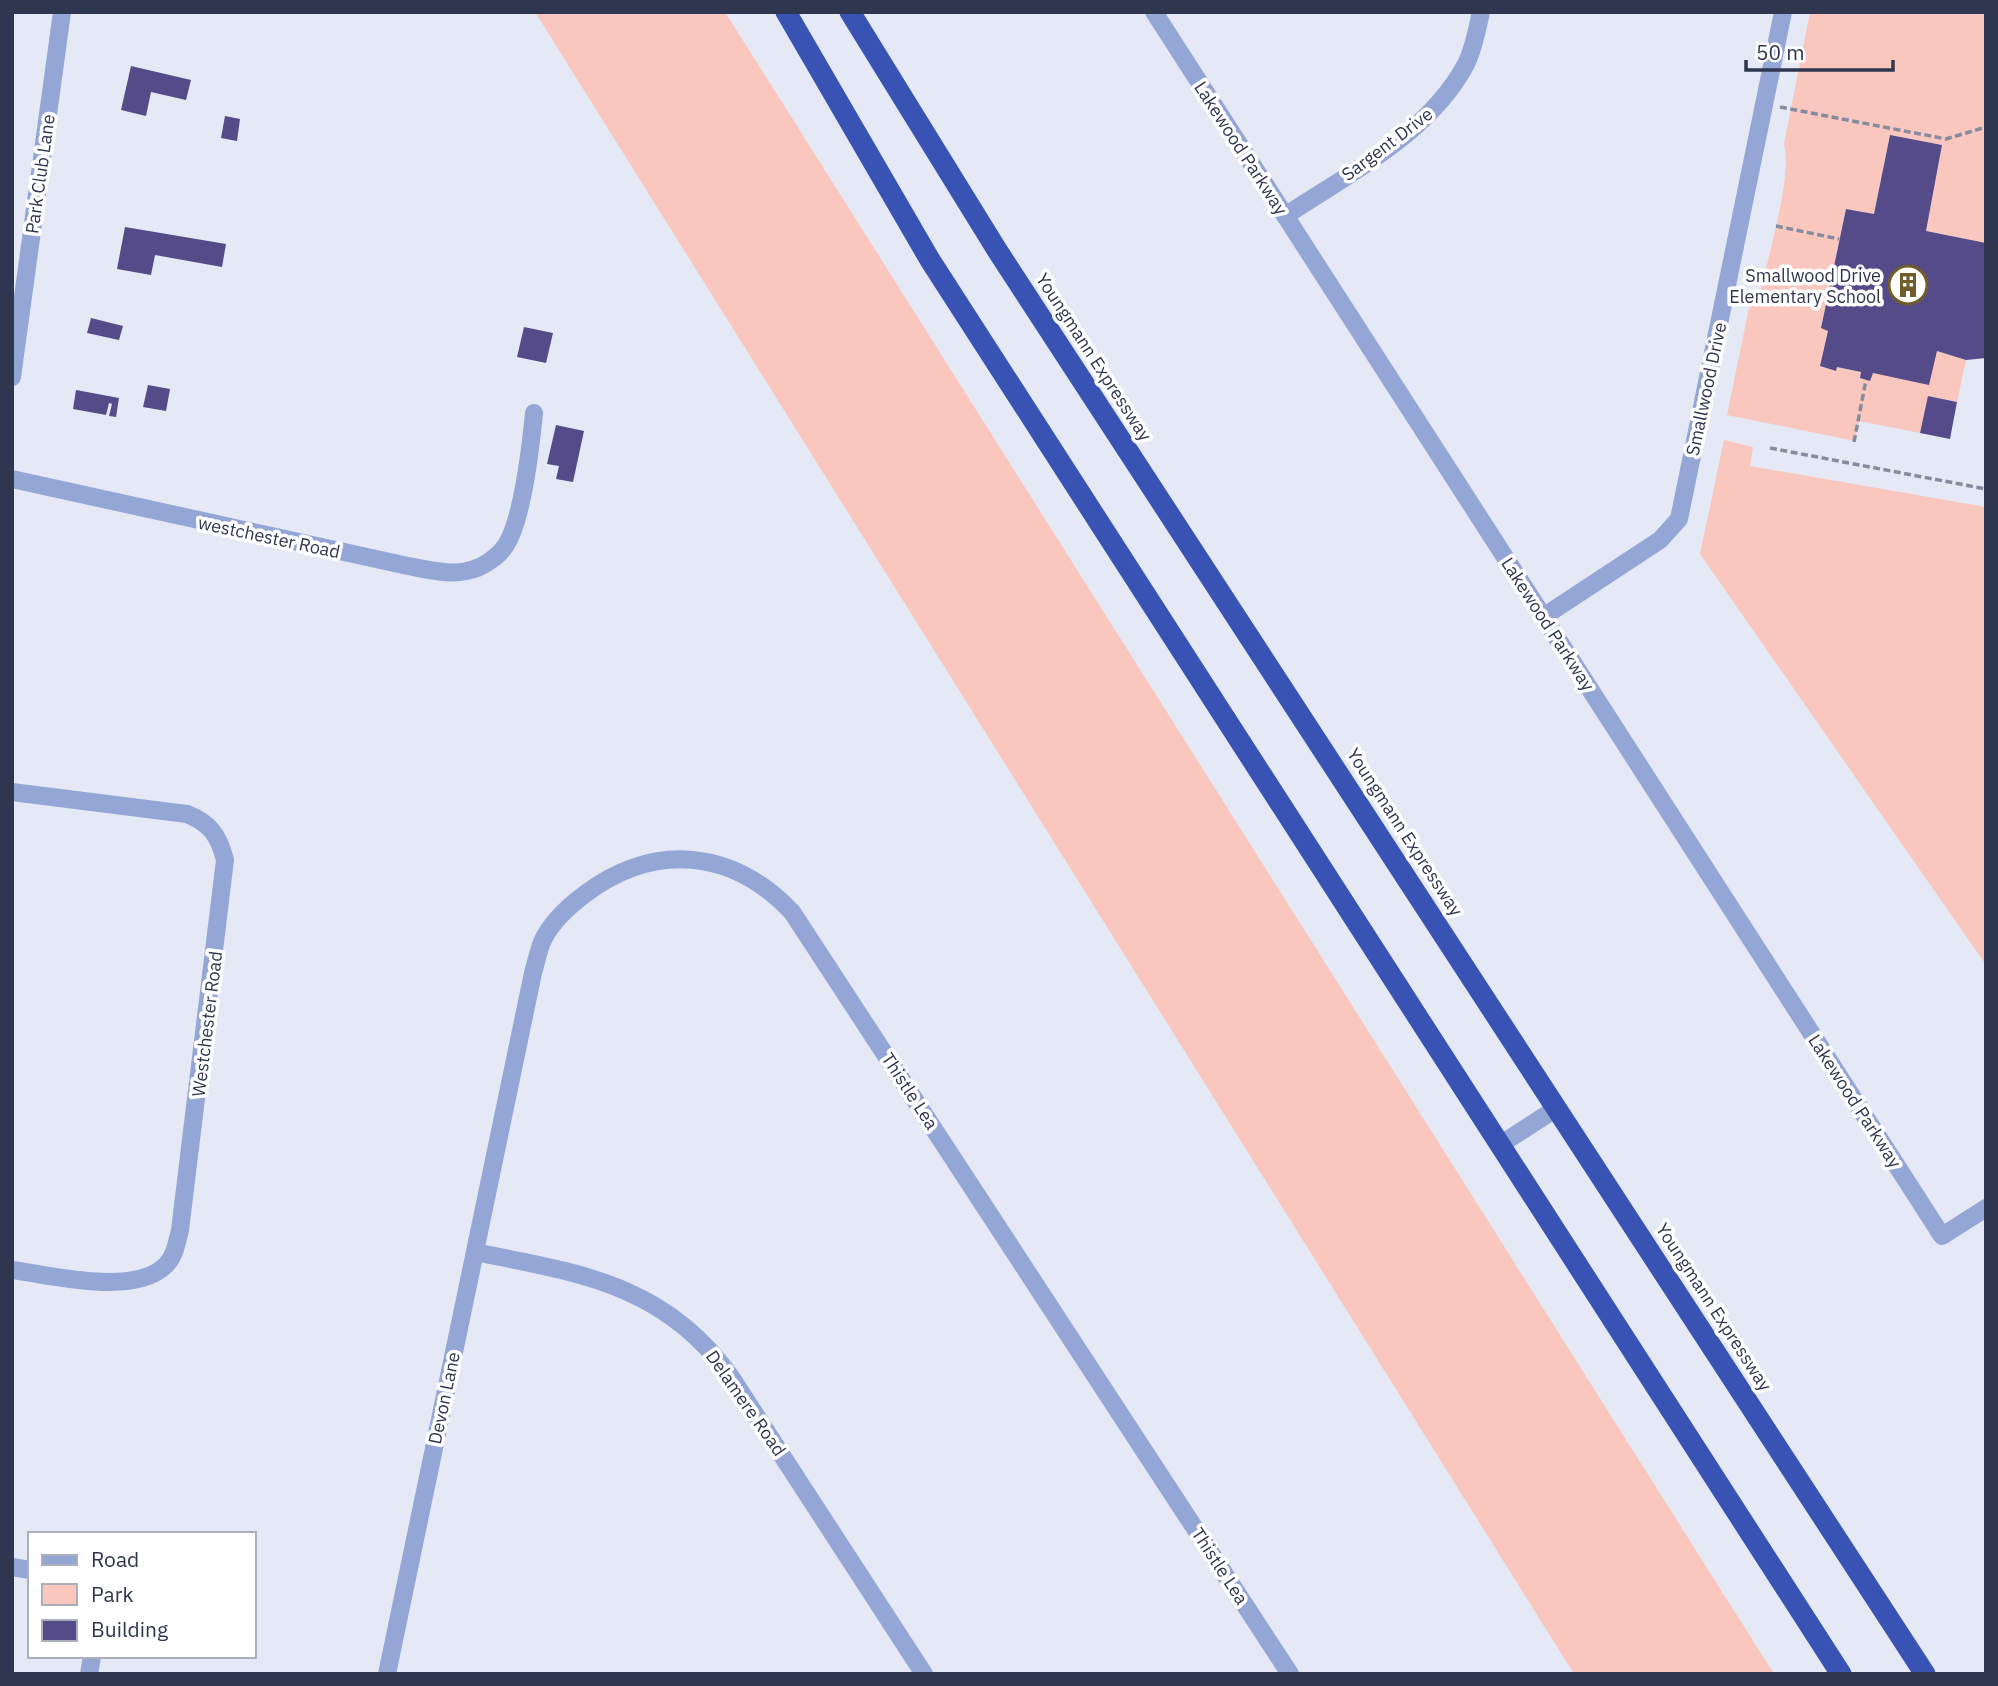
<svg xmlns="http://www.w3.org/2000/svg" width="1998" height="1686" font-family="'IBM Plex Sans',sans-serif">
<rect width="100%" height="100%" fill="#e4e9f5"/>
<path fill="#fac7bf" d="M535 12H725L1774 1674H1574Z
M1810 12H1986V243L1926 231 1942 145 1890 135 1874 214 1846 209 1821 327 1828 331 1820 366 1835 371 1837 367 1861 372 1860 378 1869 381 1873 373 1937 351 1966 360 1957 402 1929 396 1920 433 1859 421 1855 441 1727 415 1749 308 1758 301C1766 264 1793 177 1784 144Z
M1724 440 1753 447 1750 466 1986 507V965L1700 554Z"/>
<path fill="#544b88" d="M131 66 191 80 186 100 151 92 146 116 121 110Z
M225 116 240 119 237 141 221 138Z
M1890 135 1942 145 1926 231 1986 243V358L1966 360 1937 351 1929 385 1873 373 1870 381 1860 378 1861 372 1837 367 1836 371 1820 366 1828 331 1821 328 1846 209 1874 214Z
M125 227 226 244 222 267 155 255 151 275 117 269Z
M91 318 123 326 119 340 87 333Z
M524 327 553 333 546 363 517 357Z
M148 385 170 389 166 411 143 407Z
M76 390 119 398 116 417 109 416 112 404 109 403 106 415 73 409Z
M1928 396 1957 402 1950 439 1920 433Z
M556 425 584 431 573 482 556 479 559 466 547 464Z"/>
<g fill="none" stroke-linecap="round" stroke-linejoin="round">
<path stroke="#858c9f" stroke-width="3.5" stroke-dasharray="7 3.5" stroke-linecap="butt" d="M1780 107 1946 139 1986 127
M1776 226 1839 239
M1854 442 1866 380
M1770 448 1986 489"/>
<path stroke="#94a6d5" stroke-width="18" d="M1154 12 1942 1236 1986 1208
M1285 216C1348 174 1429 134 1466 64 1474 48 1477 30 1481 12
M12 377 62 12
M12 479 408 566C429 570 456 577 477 568 485 565 498 556 503 549 522 527 531 444 534 413
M1543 617 1660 540 1679 519 1783 12
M12 792 187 814C210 823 219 836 225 860L180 1230C177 1242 175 1256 166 1265 134 1297 53 1275 12 1270
M1501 1144 1557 1108
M475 1252C579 1273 665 1284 731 1377L924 1674
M12 1567 30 1570
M89 1674 92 1656
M387 1674 533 973C536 963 538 952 542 942 550 924 569 906 585 894 655 842 732 849 792 912L1290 1674"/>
<path stroke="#3953b4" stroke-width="21" d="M786 12 930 260 1841 1674
M850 12 997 250 1925 1674"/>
</g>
<defs>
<symbol id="building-ring" viewBox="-11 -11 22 22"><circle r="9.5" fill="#fff" stroke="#705d2b" stroke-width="1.5"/><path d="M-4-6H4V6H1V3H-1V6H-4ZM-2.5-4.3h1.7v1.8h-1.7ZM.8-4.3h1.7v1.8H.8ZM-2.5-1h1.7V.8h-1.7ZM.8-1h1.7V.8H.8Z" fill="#705d2b"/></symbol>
</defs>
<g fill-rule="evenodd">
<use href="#building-ring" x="1886" y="263" width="44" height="44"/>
</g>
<g text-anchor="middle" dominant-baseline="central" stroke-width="7" stroke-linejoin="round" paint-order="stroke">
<g font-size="18" fill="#2e374f" stroke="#fff">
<text transform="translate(1387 144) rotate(-37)">Sargent Drive</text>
<text transform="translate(1241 148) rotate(57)">Lakewood Parkway</text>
<text transform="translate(40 174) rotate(-82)">Park Club Lane</text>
<text transform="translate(1094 357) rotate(57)">Youngmann Expressway</text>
<text transform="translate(1706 389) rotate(-78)">Smallwood Drive</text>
<text transform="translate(269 537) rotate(12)">westchester Road</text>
<text transform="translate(1548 624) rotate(57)">Lakewood Parkway</text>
<text transform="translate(1405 832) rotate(57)">Youngmann Expressway</text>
<text transform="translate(207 1024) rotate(-83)">Westchester Road</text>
<text transform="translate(910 1091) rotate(57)">Thistle Lea</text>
<text transform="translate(1855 1101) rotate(57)">Lakewood Parkway</text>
<text transform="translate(1714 1307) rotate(57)">Youngmann Expressway</text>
<text transform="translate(444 1398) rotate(-78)">Devon Lane</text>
<text transform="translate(746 1403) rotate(55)">Delamere Road</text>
<text transform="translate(1220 1566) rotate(57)">Thistle Lea</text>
</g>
<g font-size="18" fill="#2e374f" stroke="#fff" text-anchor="end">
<text x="1881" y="275">Smallwood Drive<tspan x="1881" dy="21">Elementary School</tspan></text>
</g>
</g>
<rect width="1998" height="1686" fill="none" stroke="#2e374f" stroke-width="28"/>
<rect x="28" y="1532" width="228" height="126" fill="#ffffff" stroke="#abafb9" stroke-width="2"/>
<rect x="42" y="1555" width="35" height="10" fill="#94a6d5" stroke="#abafb9" stroke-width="2"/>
<text x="91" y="1567" font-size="21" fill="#2e374f">Road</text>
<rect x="42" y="1584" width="35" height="21" fill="#fac7bf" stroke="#abafb9" stroke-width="2"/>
<text x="91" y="1602" font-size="21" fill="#2e374f">Park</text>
<rect x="42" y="1620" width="35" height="21" fill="#544b88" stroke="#abafb9" stroke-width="2"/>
<text x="91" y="1637" font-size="21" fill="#2e374f">Building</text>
<path d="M1746 60v10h147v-10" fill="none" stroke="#2e374f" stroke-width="3.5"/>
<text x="1756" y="60" font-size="21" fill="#2e374f" stroke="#ffffff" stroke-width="5" paint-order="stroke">50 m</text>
</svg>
